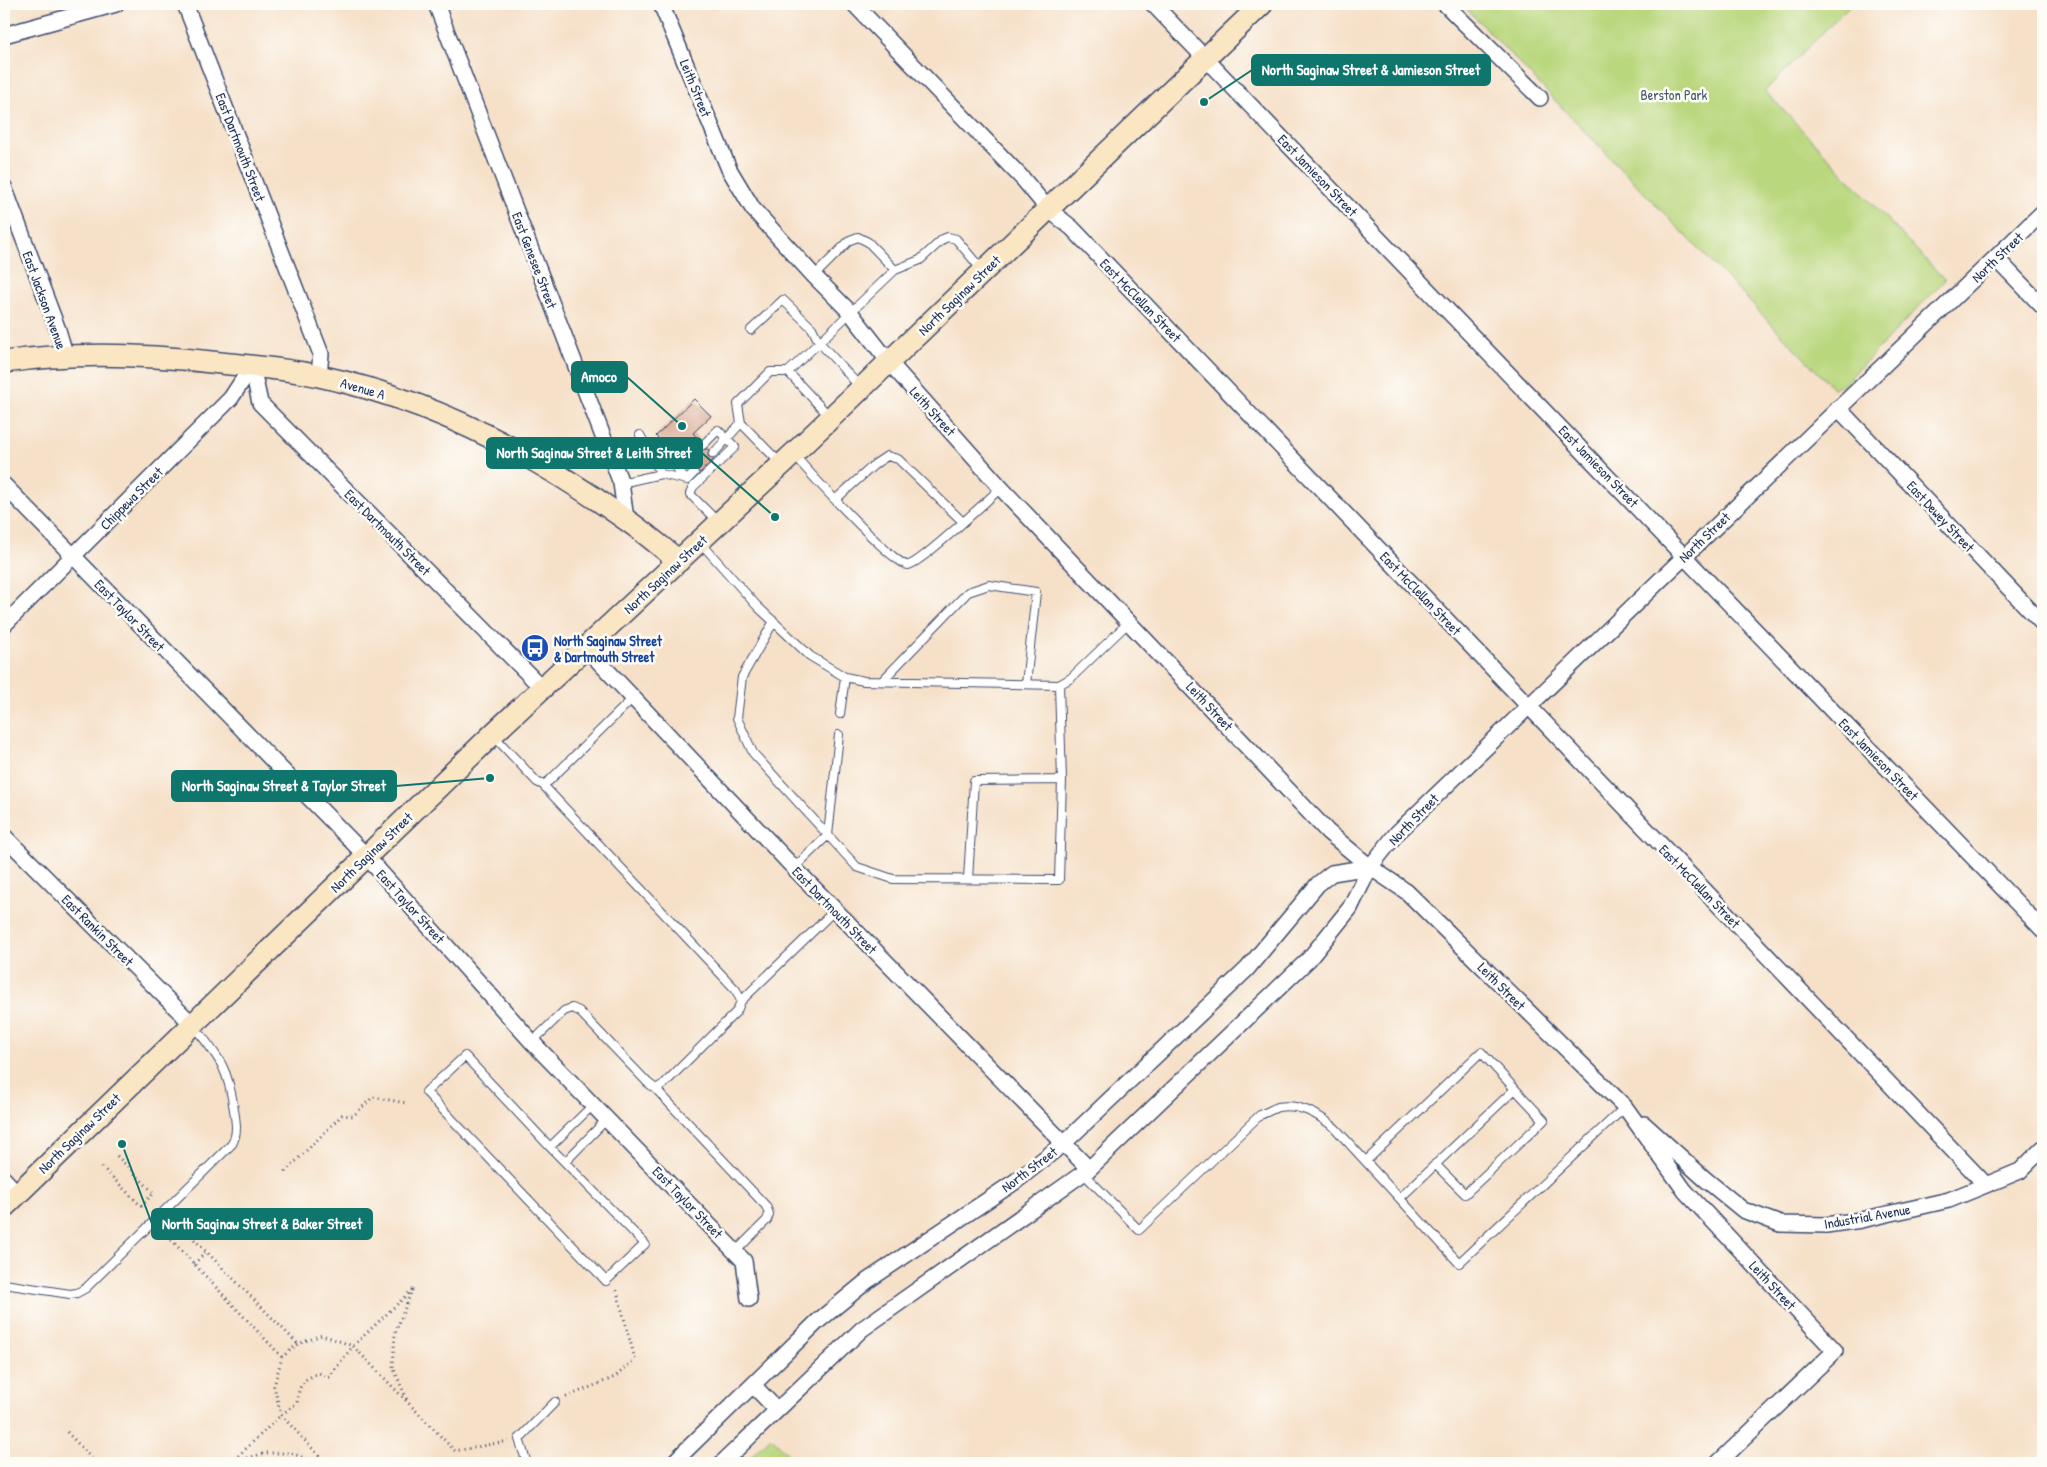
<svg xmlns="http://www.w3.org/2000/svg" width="2047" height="1467" font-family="'Patrick Hand',sans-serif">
<rect width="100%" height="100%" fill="#fdfcf7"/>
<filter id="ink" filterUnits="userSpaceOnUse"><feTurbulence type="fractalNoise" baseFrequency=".02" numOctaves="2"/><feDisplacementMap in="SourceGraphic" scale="10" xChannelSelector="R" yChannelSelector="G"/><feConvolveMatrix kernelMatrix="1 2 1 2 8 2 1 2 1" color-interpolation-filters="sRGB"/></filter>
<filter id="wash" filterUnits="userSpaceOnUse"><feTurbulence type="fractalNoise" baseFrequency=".0096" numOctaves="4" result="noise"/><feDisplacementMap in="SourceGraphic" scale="20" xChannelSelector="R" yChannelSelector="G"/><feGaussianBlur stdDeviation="1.12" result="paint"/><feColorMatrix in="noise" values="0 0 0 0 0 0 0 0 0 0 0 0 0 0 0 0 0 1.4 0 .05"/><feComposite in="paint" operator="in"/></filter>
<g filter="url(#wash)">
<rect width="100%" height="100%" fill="#f6e0c8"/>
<path fill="#b9d77d" stroke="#6a836e" d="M1462 4H1851L1765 91 1945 280 1842 386 1833 388Z
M771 1437 797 1463H744Z"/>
<g id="blocks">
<path fill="#d9aa94" d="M694 399 711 416 693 433 700 441 698 444 699 449 702 450 707 449 709 450 708 456 714 459 700 473 696 468H689L691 463 689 460H681L674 451 672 453 656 436Z"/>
</g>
</g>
<g filter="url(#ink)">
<use href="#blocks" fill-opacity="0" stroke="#3c4a6e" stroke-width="1"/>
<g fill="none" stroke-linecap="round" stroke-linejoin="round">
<defs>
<path id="lane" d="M814 276 850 240 858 237 868 242 895 270
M751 330 783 300 812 328 819 342 860 387
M830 417 788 372 895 270 920 260 943 239 948 237 956 239 982 270
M741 423 738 404 770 372H788
M640 435 661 474
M703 445 718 430 735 447 693 487 690 494 718 522
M713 454 741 423 780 463
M794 455C808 471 895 567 908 565 920 564 987 500 1001 488
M685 464 678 470 687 480
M621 483 661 474 687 480 694 473
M836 499 875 464 887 456 898 459 962 521
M701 543 757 606 810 656 845 677 864 681 1059 685 1071 678 1129 622
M774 621 742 677 737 718 753 753 857 867 893 879 1059 880 1062 780 1059 685
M882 681 968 592 989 585 1036 592 1026 684
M840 714 845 677
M493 735 537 782 543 785 736 990 741 1001 737 1011 664 1084 656 1089 766 1206 769 1214 767 1220 736 1251
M543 785 549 781 633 698
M794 868 828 835 839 735
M968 879 974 781 1062 780
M741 1001 835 910
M532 1042 564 1011 572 1008 579 1011 648 1083 656 1089
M465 1056 550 1147 645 1244 606 1281 426 1092Z
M550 1147 593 1105
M1366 1161 1481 1052 1515 1089 1400 1198
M565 1162 607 1119
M1435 1164 1465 1194 1544 1120 1515 1089
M1083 1173 1139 1230 1260 1115C1266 1113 1272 1109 1278 1107 1300 1103 1319 1115 1335 1128L1459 1263 1625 1107
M4 1284 70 1294 77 1293 86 1288 232 1144C238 1133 236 1122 234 1110 228 1067 220 1059 193 1025
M527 1463 519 1439 555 1402"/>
<path id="street" d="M185 4 321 354 319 375
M436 4 621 483 626 519
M661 4 729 169 753 209 814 276 850 312 889 362 1001 488 1328 832 1370 867 1407 892 1625 1107 1685 1191 1835 1351 1718 1463
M854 4 1023 179 1048 209 1072 228 1986 1185
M1153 4 2043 930
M1445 4 1540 98
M4 35 116 4
M4 187 58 330 66 357
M1996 258 2043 307
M252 366 260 403 542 688
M1838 408 2043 624
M4 485 366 856 532 1042 744 1261 749 1299
M4 625 231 398 252 366
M585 647 794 868 1089 1169
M4 836 192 1024
M1644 1124 1705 1179 1743 1210 1780 1224 1826 1225 1861 1220 1949 1200 2020 1171 2043 1148
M4 1179 17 1193
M753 1385 777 1410
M673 1463 817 1322 867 1281 1016 1181 1064 1143 1247 969 1318 884 1332 873 1370 867
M722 1463 862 1329 1089 1169 1309 959 1350 908 1370 867 1397 833 2043 212"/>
<path id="secondary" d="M4 362C72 352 143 354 211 362 247 366 284 368 319 376 429 399 534 454 625 519 644 532 661 547 679 561
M4 1207 493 734 793 454 1262 4"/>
</defs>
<use href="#lane" stroke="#3c4a6e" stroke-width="10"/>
<use href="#street" stroke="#3c4a6e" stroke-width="18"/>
<use href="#secondary" stroke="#3c4a6e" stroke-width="24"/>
<path stroke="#3c4a6e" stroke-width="3" stroke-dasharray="1 4" stroke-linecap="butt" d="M102 1167 141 1206 154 1193 115 1154
M285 1172 342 1115 353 1116 373 1097 406 1103
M173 1218 298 1344
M161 1229 282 1357
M194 1264 206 1252
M566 1397 615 1377 635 1359 616 1288
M67 1432 96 1463
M233 1462 266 1453H291L318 1463
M231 1463 281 1415 297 1403C299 1384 302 1380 319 1373L329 1377 353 1346 412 1290 395 1333 393 1367 408 1402
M326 1463 281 1415 274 1386 282 1357 298 1344 322 1335 353 1346 455 1451 508 1441"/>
<use href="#lane" stroke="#fff" stroke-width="8"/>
<use href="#street" stroke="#fff" stroke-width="15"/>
<use href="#secondary" stroke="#fbe6c4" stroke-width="21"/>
</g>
</g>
<defs>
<symbol id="bus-disc" viewBox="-11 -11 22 22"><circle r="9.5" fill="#1a4fb4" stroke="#fdfcf7"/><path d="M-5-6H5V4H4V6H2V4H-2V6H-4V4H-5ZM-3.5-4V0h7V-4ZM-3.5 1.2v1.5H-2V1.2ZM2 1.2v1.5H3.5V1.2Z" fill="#fff"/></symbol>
</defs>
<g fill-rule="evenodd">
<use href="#bus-disc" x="519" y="632" width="32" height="32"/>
</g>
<g text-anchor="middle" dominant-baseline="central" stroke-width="5" stroke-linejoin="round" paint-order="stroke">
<g font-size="14" fill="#1b2f5e" stroke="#fdfcf7">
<text transform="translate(696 88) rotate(68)">Leith Street</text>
<text transform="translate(241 147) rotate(69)">East Dartmouth Street</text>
<text transform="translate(1318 175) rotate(46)">East Jamieson Street</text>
<text transform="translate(1997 257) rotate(-44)">North Street</text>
<text transform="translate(535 260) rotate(69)">East Genesee Street</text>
<text transform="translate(959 295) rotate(-44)">North Saginaw Street</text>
<text transform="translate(45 300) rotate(70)">East Jackson Avenue</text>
<text transform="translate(1141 300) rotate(46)">East McClellan Street</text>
<text transform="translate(363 388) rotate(16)">Avenue A</text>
<text transform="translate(933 411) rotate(48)">Leith Street</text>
<text transform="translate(1599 466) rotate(46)">East Jamieson Street</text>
<text transform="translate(131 498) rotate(-45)">Chippewa Street</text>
<text transform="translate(1941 516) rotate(47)">East Dewey Street</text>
<text transform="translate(388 532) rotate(45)">East Dartmouth Street</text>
<text transform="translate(1704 537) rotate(-44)">North Street</text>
<text transform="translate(665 574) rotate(-43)">North Saginaw Street</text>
<text transform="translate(1421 593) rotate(46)">East McClellan Street</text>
<text transform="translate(130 615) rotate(46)">East Taylor Street</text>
<text transform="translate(1210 706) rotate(47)">Leith Street</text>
<text transform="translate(1879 759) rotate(46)">East Jamieson Street</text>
<text transform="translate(1413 819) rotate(-46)">North Street</text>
<text transform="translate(371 852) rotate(-44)">North Saginaw Street</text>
<text transform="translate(1700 886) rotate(46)">East McClellan Street</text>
<text transform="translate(411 906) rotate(48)">East Taylor Street</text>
<text transform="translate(835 910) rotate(46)">East Dartmouth Street</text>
<text transform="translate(98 930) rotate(45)">East Rankin Street</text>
<text transform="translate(1502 986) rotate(45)">Leith Street</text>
<text transform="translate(79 1133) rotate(-44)">North Saginaw Street</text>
<text transform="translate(1029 1169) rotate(-37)">North Street</text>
<text transform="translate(688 1202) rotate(46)">East Taylor Street</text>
<text transform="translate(1867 1216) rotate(-10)">Industrial Avenue</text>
<text transform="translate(1773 1285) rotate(47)">Leith Street</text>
</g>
<g font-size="14" fill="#425966" stroke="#fdfcf7">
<text x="1674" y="94">Berston Park</text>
</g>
<g font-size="14" font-weight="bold" fill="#164399" stroke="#fdfcf7" text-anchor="start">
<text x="554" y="640">North Saginaw Street<tspan x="554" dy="16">&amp; Dartmouth Street</tspan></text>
</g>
</g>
<path fill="none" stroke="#0f766e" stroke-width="2" d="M1204 102L1252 70M682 426L627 377M775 517L702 453M490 778L396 786M122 1144L152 1224"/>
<g fill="#0f766e" stroke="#fdfcf7" stroke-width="2">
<circle cx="1204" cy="102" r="5"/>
<circle cx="682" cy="426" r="5"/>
<circle cx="775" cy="517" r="5"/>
<circle cx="490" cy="778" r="5"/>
<circle cx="122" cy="1144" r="5"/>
</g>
<g fill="#0f766e" stroke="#0f766e" stroke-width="2">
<rect x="1252" y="55" width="238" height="30" rx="5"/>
<rect x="572" y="362" width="55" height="30" rx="5"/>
<rect x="487" y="438" width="215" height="30" rx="5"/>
<rect x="172" y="771" width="224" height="30" rx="5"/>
<rect x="152" y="1209" width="220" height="30" rx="5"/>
</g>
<g font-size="15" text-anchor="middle" font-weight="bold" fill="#fff">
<text x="1371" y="75">North Saginaw Street &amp; Jamieson Street</text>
<text x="599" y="382">Amoco</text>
<text x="594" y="458">North Saginaw Street &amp; Leith Street</text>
<text x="284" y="791">North Saginaw Street &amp; Taylor Street</text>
<text x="262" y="1229">North Saginaw Street &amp; Baker Street</text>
</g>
<rect width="2047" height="1467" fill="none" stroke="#fdfcf7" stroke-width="20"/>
</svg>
